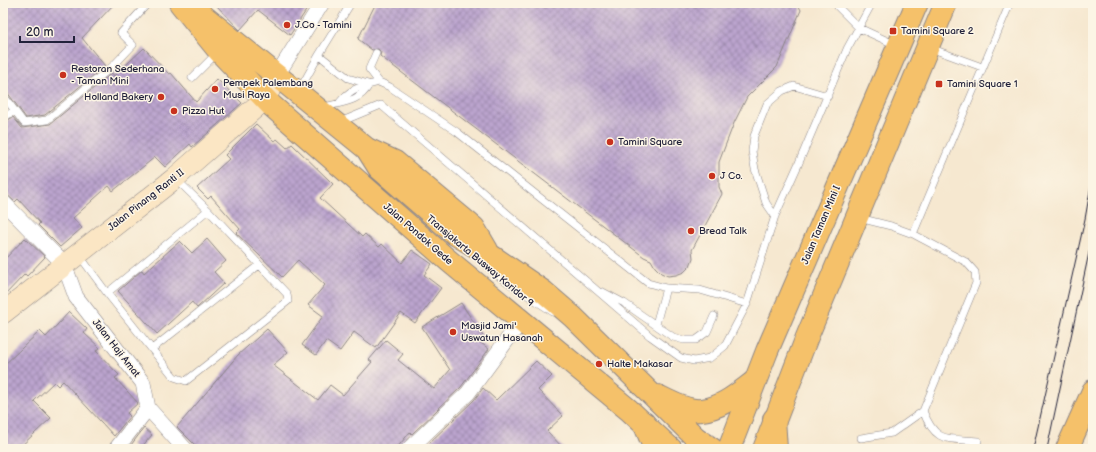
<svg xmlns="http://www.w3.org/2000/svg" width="1096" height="452" font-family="'Balsamiq Sans',sans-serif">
<defs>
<pattern id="building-cross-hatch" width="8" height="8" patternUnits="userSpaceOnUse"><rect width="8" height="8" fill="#bba4ce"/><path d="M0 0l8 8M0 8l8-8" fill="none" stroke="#9885a8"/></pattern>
</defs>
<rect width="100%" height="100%" fill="#fcf5e5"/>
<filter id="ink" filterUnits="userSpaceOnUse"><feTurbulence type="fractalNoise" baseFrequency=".025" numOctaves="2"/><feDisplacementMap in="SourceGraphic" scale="8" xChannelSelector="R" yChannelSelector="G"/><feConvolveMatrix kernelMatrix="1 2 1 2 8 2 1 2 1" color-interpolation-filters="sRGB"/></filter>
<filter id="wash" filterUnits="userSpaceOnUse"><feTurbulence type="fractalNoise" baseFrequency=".012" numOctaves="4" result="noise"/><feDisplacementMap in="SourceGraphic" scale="16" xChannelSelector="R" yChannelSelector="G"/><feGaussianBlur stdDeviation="0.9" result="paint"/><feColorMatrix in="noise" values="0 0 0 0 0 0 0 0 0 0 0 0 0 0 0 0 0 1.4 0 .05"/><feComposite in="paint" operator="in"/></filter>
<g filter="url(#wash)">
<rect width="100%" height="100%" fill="#f6e8d0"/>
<g id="blocks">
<path fill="url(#building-cross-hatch)" d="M3 3H115L82 38 105 66 45 115 26 118 7 92 3 90Z
M214 3H311L290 35 258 10 240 30Z
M376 3H797L801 10 777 67 747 97 734 123 719 162V187L722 194 692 250 693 258 690 266 684 272 676 275 668 276 661 273 655 267 651 260 644 257 380 56 381 52 378 49 372 50 358 39Z
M144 48 169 74 171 73 196 102 217 79 242 103 192 147 190 144 165 167 155 157 113 191 109 186 103 191 73 218 82 228 60 247 38 225 40 223 18 199 15 202 3 191V123L13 117 22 128 50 124 112 73 114 76Z
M256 124 274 141 277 139 287 148 292 144 333 184 320 198 362 237 365 234 379 247 382 244 402 263 412 250 432 264 424 275 441 288 415 323 401 313 376 348 354 332 340 351 326 341 316 355 302 345 323 316 308 305 325 285 298 260 282 277 236 233 240 229 211 196 208 199 197 188 229 159 225 155Z
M25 238 45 257 27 276 25 274 3 297V261Z
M207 239 226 261 214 272 224 283 197 308 192 302 157 334 118 291 142 270 144 273 180 241 192 253Z
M461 303 483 336 477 340 489 349 461 387 412 434 410 432 396 449H199L177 427 238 355 267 329 288 352 273 365 318 400 330 385 343 395 372 362 369 360 386 340 403 354 398 360 434 389 450 370 422 327Z
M69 312 87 329 84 333 100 348 96 351 119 375 115 378 138 403 127 413 130 416 114 436 63 381 58 386 54 382 34 401 51 418 18 449H3V366L40 331 46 337Z
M536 361 552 376 538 390 563 416 547 431 564 449H432L427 445 474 400 483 388 496 400Z
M144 428 152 435 140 449H136L131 445Z"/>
</g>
</g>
<g filter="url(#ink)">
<use href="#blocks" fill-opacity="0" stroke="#8c8586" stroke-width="1"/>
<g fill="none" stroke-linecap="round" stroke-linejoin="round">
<defs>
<path id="lane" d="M836 3 838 7 859 28 896 45
M930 48 982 67
M319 55 348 78 368 84
M192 78 218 52
M379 82 390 87 457 132 648 283 666 288 700 290 747 304
M299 91 319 55 351 3
M3 95 24 123 47 120 114 65 133 45 121 33 148 3
M340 102C353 86 360 88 379 82L369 69 376 53
M321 108C340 102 359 103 369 85
M3 118 14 111
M340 122 381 105 650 336 681 358 694 361 710 358 725 346 747 304 775 216 798 165 847 49 872 3
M775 216 766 203 755 169 752 151 754 136 767 104 782 91 794 86 828 96
M859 218 891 226 913 234 1010 3
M913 234 966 262 975 272 976 283 923 411C936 444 947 438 978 441
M79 255 107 293 208 210
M483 262 500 277 553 312
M603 292 624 303 673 337 684 340H696L707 332 714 316
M107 293 174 377 186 381 288 301 287 294 208 210 176 179
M656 324 666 288
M152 349 259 265
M861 438 892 433 923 411"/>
<path id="street" d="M277 75 322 3
M3 202 64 264 76 297 143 383 148 408 185 449
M116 449 148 408
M409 449 468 393 521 321"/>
<path id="secondary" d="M3 313 175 178 265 99 277 75"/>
<path id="primary" d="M180 3 219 51 272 106 449 261 629 410 671 449
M201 14 367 149 395 162 474 228 487 250
M367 149 379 168 455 234 490 255 544 292 573 317 696 438 712 449
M658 396C670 402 688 412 702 410 722 408 740 392 755 381
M729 449 767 351 917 3
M764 449 807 337 946 3"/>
<path id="highway" d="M774 419 776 449
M644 423 655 449
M1067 449 1093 391"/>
</defs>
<use href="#lane" stroke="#8c8586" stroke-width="8"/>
<use href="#street" stroke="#8c8586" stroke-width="16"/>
<use href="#secondary" stroke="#8c8586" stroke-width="22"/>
<use href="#primary" stroke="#8c8586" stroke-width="24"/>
<use href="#highway" stroke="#8c8586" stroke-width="24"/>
<use href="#lane" stroke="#fff" stroke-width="7"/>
<use href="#street" stroke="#fff" stroke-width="15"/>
<use href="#secondary" stroke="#fbe6c4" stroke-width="21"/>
<use href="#primary" stroke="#f5c16b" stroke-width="22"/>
<use href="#highway" stroke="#f5c16b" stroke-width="22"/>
<path stroke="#22223b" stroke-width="1" d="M1033 449 1085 219 1093 174
M1047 449 1093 234"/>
</g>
</g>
<g fill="#c8321e" stroke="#fcf5e5" stroke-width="1.5">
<circle cx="287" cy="25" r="4"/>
<rect x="889" y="27" width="8" height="8" rx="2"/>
<circle cx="63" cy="75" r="4"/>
<rect x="935" y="80" width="8" height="8" rx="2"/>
<circle cx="215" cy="89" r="4"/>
<circle cx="161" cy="97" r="4"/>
<circle cx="174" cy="111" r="4"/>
<circle cx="610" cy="142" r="4"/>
<circle cx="712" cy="176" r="4"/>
<circle cx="691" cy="231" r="4"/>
<circle cx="453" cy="332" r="4"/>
<circle cx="599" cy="364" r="4"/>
</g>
<g text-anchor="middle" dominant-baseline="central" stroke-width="3" stroke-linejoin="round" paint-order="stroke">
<g font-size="10" fill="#22223b" stroke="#fcf5e5" text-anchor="start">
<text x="295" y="25">J.Co - Tamini</text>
<text x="901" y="31">Tamini Square 2</text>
<text x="71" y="69">Restoran Sederhana<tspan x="71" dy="12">- Taman Mini</tspan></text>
<text x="223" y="83">Pempek Palembang<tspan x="223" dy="12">Musi Raya</tspan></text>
<text x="947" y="84">Tamini Square 1</text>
<text x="153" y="97" text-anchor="end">Holland Bakery</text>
<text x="182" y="111">Pizza Hut</text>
<text x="618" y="142">Tamini Square</text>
<text x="720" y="176">J Co.</text>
<text x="699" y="231">Bread Talk</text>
<text x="461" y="326">Masjid Jami'<tspan x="461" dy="12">Uswatun Hasanah</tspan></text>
<text x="607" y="364">Halte Makasar</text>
</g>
<g font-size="10" fill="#22223b" stroke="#fcf5e5">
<text transform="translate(146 200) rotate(-38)">Jalan Pinang Ranti II</text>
<text transform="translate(821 225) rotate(-67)">Jalan Taman Mini I</text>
<text transform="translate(418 234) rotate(41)">Jalan Pondok Gede</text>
<text transform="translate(480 261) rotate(40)">Transjakarta Busway Koridor 9</text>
<text transform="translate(116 348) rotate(52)">Jalan Haji Amat</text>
</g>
</g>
<rect width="1096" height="452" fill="none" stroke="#fcf5e5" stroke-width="16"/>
<path d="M20 36v6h54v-6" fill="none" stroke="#22223b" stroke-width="2"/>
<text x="26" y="36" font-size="12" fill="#22223b" stroke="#fcf5e5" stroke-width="3" paint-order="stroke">20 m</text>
</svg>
